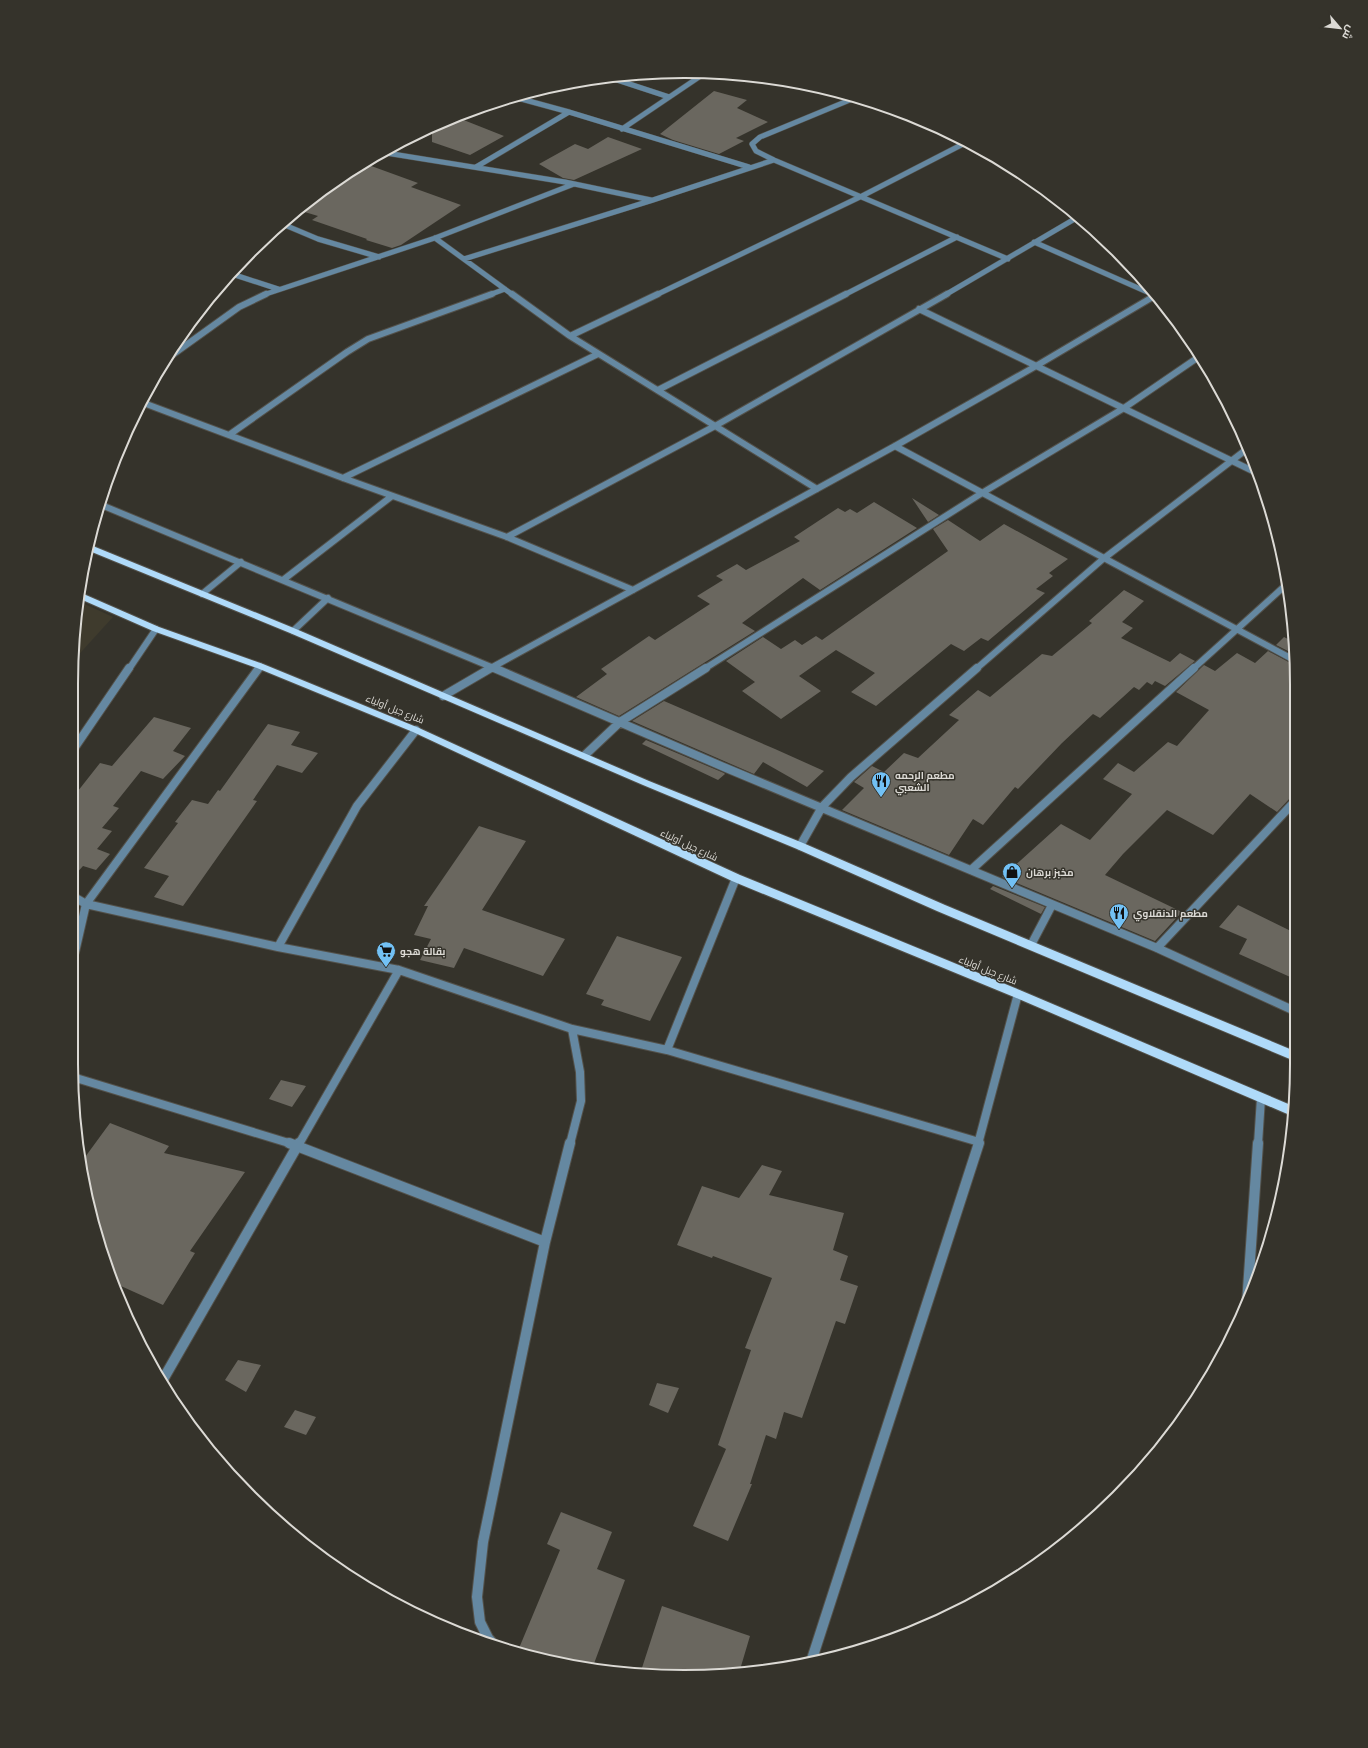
<svg xmlns="http://www.w3.org/2000/svg" width="1368" height="1748" font-family="Roboto,Cairo,sans-serif">
<rect width="100%" height="100%" fill="#35332b"/>
<path fill="#3f3b2d" d="M78 601 113 617 72 662V644Z"/>
<path fill="#6a675f" d="M714 91 747 100 737 108 768 122 736 138 744 141 719 154 673 140 660 134Z
M456 117 504 136 470 155 432 142V128Z
M608 137 642 149 574 180 563 178 539 164 575 144 588 149Z
M363 163 418 183 411 187 461 205 401 245 392 248 366 240 367 239 312 220 318 216 298 210Z
M912 498 939 515 928 522Z
M874 502 917 528 820 590 803 578 742 623 755 631 619 716 576 697 607 674 601 669 649 636 655 640 710 604 697 596 723 580 716 576 737 564 746 570 800 541 794 537 838 508 845 512 850 509 857 513Z
M948 520 980 541 1004 524 1068 559 1049 573 1053 576 1036 589 1045 593 988 641 981 638 964 651 951 644 876 706 851 692 875 673 836 650 799 676 821 691 781 719 742 691 755 682 726 661 763 637 781 649 795 640 802 645 816 636 822 640 948 551 933 529Z
M1124 590 1144 601 1122 622 1133 628 1121 638 1170 662 1180 653 1195 661 1165 686 1155 681 1152 685 1147 682 1139 690 1134 687 1100 718 1093 714 1062 743 1018 789 1015 787 983 825 973 819 949 855 842 810 864 788 854 782 872 766 884 772 904 753 918 758 959 720 949 715 978 690 990 697 1042 654 1052 656 1092 623 1089 621Z
M1284 637 1296 643V655L1276 645Z
M1268 651 1296 666V795L1292 796 1277 812 1250 794 1213 835 1167 810 1123 854 1105 875 1182 912 1155 941 1002 877 1061 824 1090 840 1132 794 1103 779 1118 763 1134 772 1168 742 1177 746 1209 710 1176 692 1204 665 1215 671 1237 653 1255 663Z
M664 701 775 749 824 771 807 787 763 762 754 774 632 721Z
M154 717 191 728 173 751 185 756 163 779 141 771 113 806 119 808 102 828 112 831 97 849 110 854 96 870 83 866 74 876V796L100 763 112 766Z
M268 724 300 732 291 745 318 753 302 773 277 765 253 800 257 801 183 906 154 897 169 876 144 868 178 823 175 822 192 800 208 804 218 790 220 791Z
M646 740 724 773 725 774 718 780 642 744Z
M479 826 526 841 482 910 565 939 543 976 464 948 454 968 420 960 431 939 414 935 428 906H424Z
M993 886 1045 907 1041 914 990 889Z
M1238 905 1297 934V980L1239 954 1247 939 1219 927Z
M617 936 682 957 650 1021 601 1005 604 1000 586 994Z
M281 1080 306 1086 292 1107 269 1099Z
M110 1123 169 1146 164 1153 245 1172 190 1251 195 1253 163 1305 112 1282 92 1223 80 1164Z
M762 1165 782 1171 769 1195 844 1213 833 1250 848 1256 840 1280 858 1286 845 1324 836 1321 802 1418 784 1412 776 1439 766 1435 750 1484H752L728 1541 693 1526 726 1449 718 1445 751 1350 745 1348 772 1278 713 1256 712 1258 677 1245 702 1186 739 1198Z
M238 1360 261 1365 246 1392 225 1380Z
M657 1383 679 1388 668 1413 649 1405Z
M295 1410 316 1417 306 1435 284 1427Z
M561 1512 612 1532 597 1569 625 1580 592 1669 517 1653 560 1550 547 1544Z
M662 1606 750 1636 739 1673 684 1677 640 1674Z"/>
<g fill="none" stroke-linecap="round" stroke-linejoin="round">
<defs>
<path id="street-far3" d="M605 76 669 97
M514 97 569 112 749 167
M857 97 760 137 752 144 756 151 774 160 1008 259
M622 129 705 73
M380 152 565 182 651 200
M476 167 569 112
M280 223 318 239 379 257
M435 238 513 295
M1034 242 1154 295
M464 259 653 200 774 160
M232 274 278 289
M263 295 435 238 574 184
M489 295 505 289
M656 295 862 196 967 142
M844 295 957 237
M945 295 1078 217"/>
<path id="street-far2" d="M512 294 570 336 817 489
M1152 294 1157 296
M919 309 1259 474
M570 336 658 294
M168 358 239 307 266 294
M658 390 846 294
M141 402 343 478 507 537 633 590
M229 435 347 352 368 339 492 294
M895 446 1296 661
M343 478 598 354
M99 504 496 669
M507 537 715 426 947 294
M283 580 392 496
M202 594 241 562
M293 631 328 598
M129 669 156 629
M258 669 260 666
M489 669 895 446 1036 366 1156 295
M704 669 982 493 1124 408 1200 356
M976 669 1103 559 1247 449
M1193 669 1288 583"/>
<path id="street-far1" d="M494 668 726 768 1157 948 1297 1012
M443 696 491 668
M73 750 129 668
M585 755 620 722 706 668
M800 846 822 807 851 777 977 668
M971 870 1194 668
M74 897 86 904 278 947 399 970 572 1029 667 1050 979 1142
M1031 945 1052 905
M278 947 357 806 416 730
M1157 948 1296 800
M75 952 86 904 259 668
M667 1050 736 878
M76 1078 292 1144
M299 1144 399 970
M570 1144 581 1101 580 1072 572 1029
M978 1144 1018 994
M1258 1144 1261 1098"/>
<path id="street" d="M289 1143 545 1242
M1247 1304 1258 1143
M161 1383 299 1143
M494 1645 488 1638 480 1622 477 1597 483 1542 545 1242 570 1143
M811 1662 979 1143"/>
<path id="primary" d="M88 544 296 629 649 781 803 843 945 905 1297 1052V1062L937 911 797 849 643 785 290 633 87 550Z
M79 592 159 627 263 664 419 728 740 875 1022 991 1293 1106 1292 1116 1014 997 732 881 413 732 257 668 153 631 78 598Z"/>
</defs>
<use href="#street-far3" stroke="#53514a" stroke-width="6"/>
<use href="#street-far2" stroke="#53514a" stroke-width="8"/>
<use href="#street-far1" stroke="#53514a" stroke-width="10"/>
<use href="#street" stroke="#53514a" stroke-width="12"/>
<use href="#primary" stroke="#53514a" stroke-width="2"/>
<use href="#street-far3" stroke="#6588a1" stroke-width="5"/>
<use href="#street-far2" stroke="#6588a1" stroke-width="6"/>
<use href="#street-far1" stroke="#6588a1" stroke-width="8"/>
<use href="#street" stroke="#6588a1" stroke-width="10"/>
<use href="#primary" fill="#afdaf9" fill-rule="evenodd"/>
</g>
<defs>
<symbol id="restaurant-pin" viewBox="-11 -11 22 30"><path d="M0 17L-7.5 6A9.5 9.5 0 1 1 7.5 6Z" fill="#72c1f5" stroke="#35332b"/><path d="M-5-6h1v4h1v-4h1v4h1v-4h1v5L-1.5 .5V6h-2V.5L-5-1ZM5-6V6H3V1.5H1.5Q1.5-4 5-6Z" fill="#111"/></symbol>
<symbol id="shop-pin" viewBox="-11 -11 22 30"><path d="M0 17L-7.5 6A9.5 9.5 0 1 1 7.5 6Z" fill="#72c1f5" stroke="#35332b"/><path d="M-5-2.5h2.3a2.7 3.5 0 0 1 5.4 0H5L5.5 6h-11ZM-1.5-2.5h3a1.5 2.3 0 0 0-3 0Z" fill="#111"/></symbol>
<symbol id="supermarket-pin" viewBox="-11 -11 22 30"><path d="M0 17L-7.5 6A9.5 9.5 0 1 1 7.5 6Z" fill="#72c1f5" stroke="#35332b"/><path d="M-6-5.5h2.5l.6 2H6L4.5 2H-2.5L-4.4-4H-6ZM-1.5 3.2a1.3 1.3 0 1 0 .1 0ZM3 3.2a1.3 1.3 0 1 0 .1 0Z" fill="#111"/></symbol>
</defs>
<g fill-rule="evenodd">
<use href="#restaurant-pin" x="870" y="770" width="22" height="30"/>
<use href="#shop-pin" x="1001" y="861" width="22" height="30"/>
<use href="#restaurant-pin" x="1108" y="902" width="22" height="30"/>
<use href="#supermarket-pin" x="375" y="940" width="22" height="30"/>
</g>
<g text-anchor="middle" dominant-baseline="central" stroke-width="3" stroke-linejoin="round" paint-order="stroke">
<g font-size="10" fill="#dcdad5" stroke="#35332b">
<text transform="translate(395 709) rotate(22)">شارع جبل أولياء</text>
<text transform="translate(689 845) rotate(25)">شارع جبل أولياء</text>
<text transform="translate(988 970) rotate(22)">شارع جبل أولياء</text>
</g>
<g font-size="10" font-weight="bold" fill="#dcdad5" stroke="#35332b" text-anchor="start">
<text x="895" y="775">مطعم الرحمه<tspan x="895" dy="12">الشعبي</tspan></text>
<text x="1026" y="872">مخبز برهان</text>
<text x="1133" y="913">مطعم الدنقلاوي</text>
<text x="400" y="951">بقالة هجو</text>
</g>
</g>
<path d="M0 0H1368V1748H0ZM684 78H684A606 606 0 0 1 1290 684V1064A606 606 0 0 1 684 1670H684A606 606 0 0 1 78 1064V684A606 606 0 0 1 684 78Z" fill="#35332b" fill-rule="evenodd"/>
<path fill="none" stroke="#dcdad5" stroke-width="2" d="M684 78H684A606 606 0 0 1 1290 684V1064A606 606 0 0 1 684 1670H684A606 606 0 0 1 78 1064V684A606 606 0 0 1 684 78Z"/>
<g transform="translate(1340 28) rotate(118)" stroke="#35332b" stroke-width="3" paint-order="stroke">
<path d="M0-3L7 15L0 10L-7 15Z" fill="#dcdad5"/>
<text y="-6" font-size="11" font-weight="bold" text-anchor="middle" fill="#dcdad5">ش</text>
</g>
</svg>
